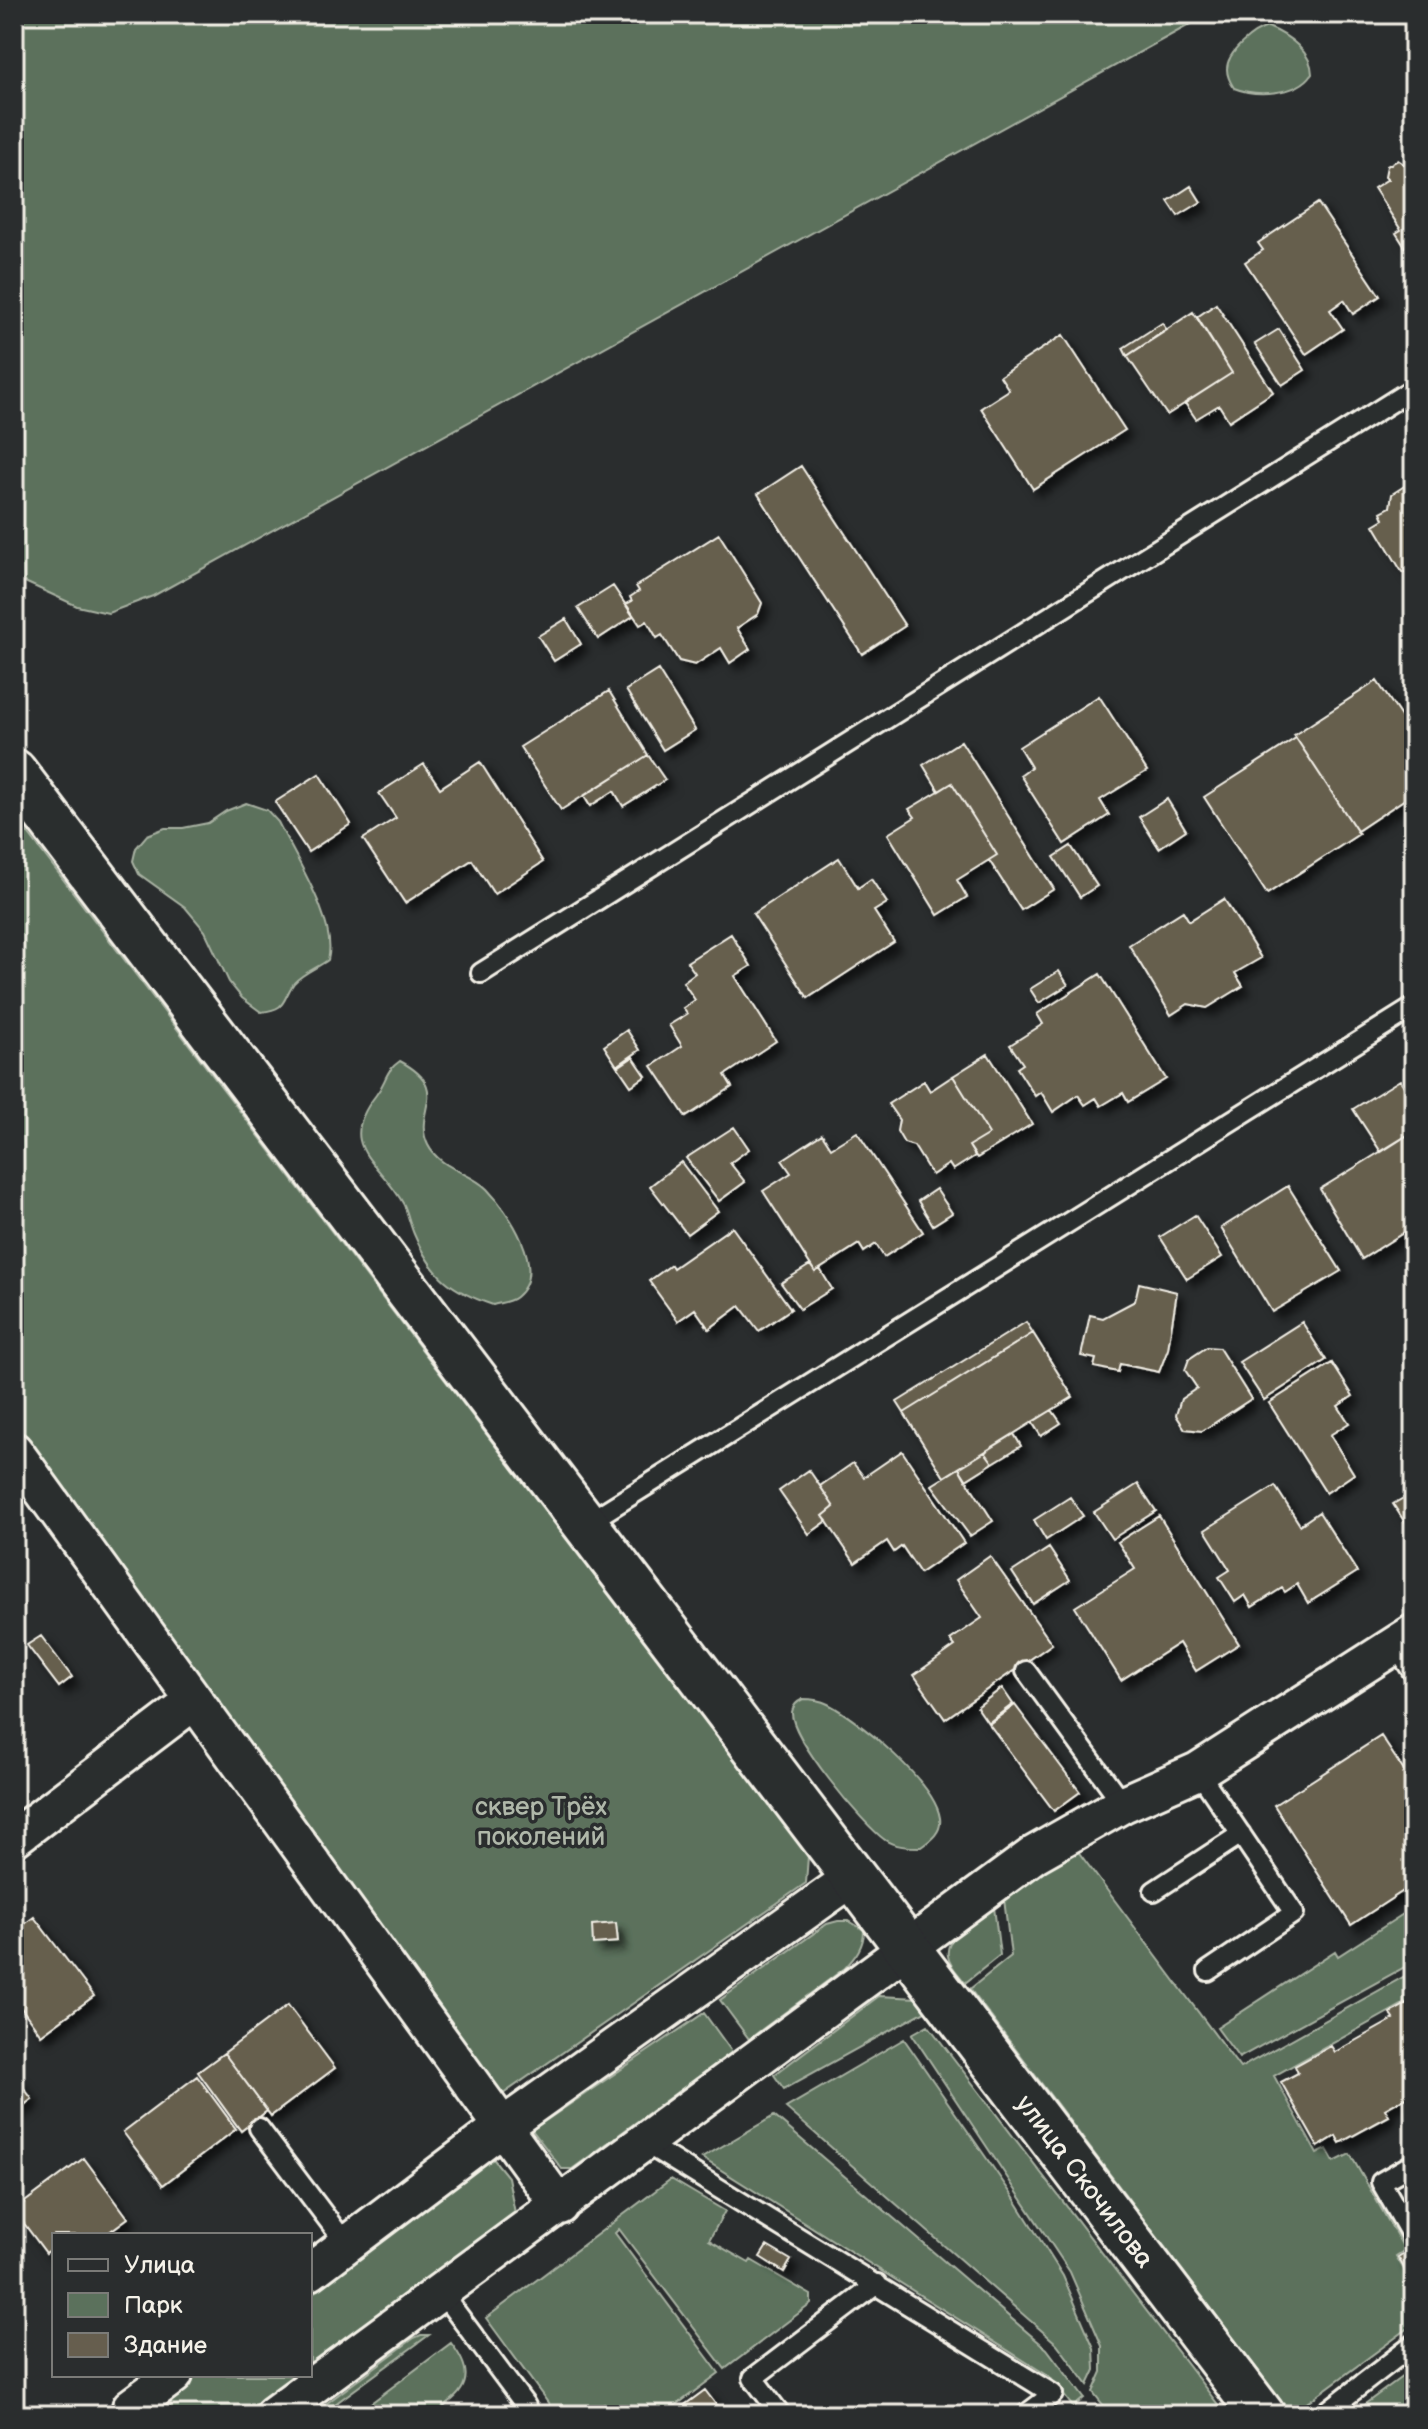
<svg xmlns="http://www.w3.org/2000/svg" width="1428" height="2429" font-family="'Balsamiq Sans',sans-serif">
<defs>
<filter id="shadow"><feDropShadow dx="7" dy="7" stdDeviation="4" flood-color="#0009"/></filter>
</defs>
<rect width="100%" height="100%" fill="#2a2d2e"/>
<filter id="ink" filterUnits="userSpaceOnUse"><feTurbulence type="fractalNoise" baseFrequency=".0125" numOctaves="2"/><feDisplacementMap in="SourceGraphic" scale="16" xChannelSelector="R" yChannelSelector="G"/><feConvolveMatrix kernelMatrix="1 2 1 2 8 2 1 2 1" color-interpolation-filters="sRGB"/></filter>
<g filter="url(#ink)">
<path fill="#5b715c" stroke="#a8b1a2" stroke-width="2" d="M14 14H1209L153 596 108 613 77 606 14 577Z
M1268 27C1288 35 1312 52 1312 74 1298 95 1256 97 1234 88 1230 82 1227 76 1227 69 1227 52 1253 31 1268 27Z
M246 803 267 810 278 822C295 857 338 922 328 960 317 968 303 973 294 983 281 1001 288 1009 261 1012L242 998 229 982 205 931 185 907 139 874 133 861 136 848 147 835 165 828H183L208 823 226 811Z
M14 815 808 1856 806 1883 503 2094 14 1424Z
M400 1061C454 1090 411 1110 428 1145 440 1169 470 1172 487 1189 508 1211 549 1270 516 1297 510 1302 500 1303 493 1305 451 1291 432 1276 414 1234 410 1225 408 1214 404 1205 381 1161 334 1149 376 1095 387 1081 384 1072 400 1061Z
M803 1699C812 1699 820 1700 828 1704 859 1720 935 1783 940 1818 942 1832 931 1840 921 1847 909 1847 895 1847 885 1840 863 1825 790 1737 792 1712 793 1705 797 1702 803 1699Z
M1074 1846 1240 2068 1414 1971V1998L1274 2076 1317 2154 1327 2149 1334 2162 1350 2154 1405 2250 1396 2256 1414 2287V2324L1304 2405 1293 2408 1284 2405 970 1989 1011 1956 1004 1899Z
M994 1907 1000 1955 965 1983C960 1975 949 1966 948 1956 944 1935 979 1917 994 1907Z
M1414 1907V1962L1239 2058 1217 2028 1335 1951 1338 1956Z
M838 1921H849L864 1930C864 1946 856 1956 845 1968L749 2039 720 2000 827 1924Z
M879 1996 918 1998 927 2010 784 2089 774 2075Z
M704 2013 732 2052 572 2169H562L532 2130Z
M928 2025 1226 2415H1111L1093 2392 1102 2372V2346L1070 2272 912 2034Z
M904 2039 1012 2195 1063 2276 1094 2348 1095 2370 1088 2385 1057 2344 786 2108Z
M774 2116 1047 2349 1084 2398 1073 2407 1050 2377 702 2158Z
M491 2156 508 2177 515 2213 310 2365V2290Z
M671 2179 725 2211 709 2240 749 2263 751 2260 811 2295V2304L725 2369 619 2229 615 2233 719 2373 663 2415H613L604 2404 589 2415H557L486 2318Z
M421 2335H429L320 2415H311L414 2338Z
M451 2343C469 2366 473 2385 448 2403 444 2407 438 2413 433 2415 421 2419 370 2415 355 2415Z
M1414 2368V2415H1350Z
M196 2375H297L243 2415H168C172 2395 179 2387 196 2375Z"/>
<path fill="#665e4e" stroke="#f4f1e8" stroke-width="2" filter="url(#shadow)" d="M1398 160 1407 166 1414 161V261L1396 233 1401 230 1374 188 1388 179 1385 176 1387 166Z
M1191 186 1201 202 1178 216 1168 201Z
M1318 203 1380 296 1353 314 1344 300 1330 310 1343 329 1306 354 1245 262 1263 250 1258 243Z
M1216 304 1273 392 1229 421 1219 405 1196 419 1185 403 1232 373 1197 317Z
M1193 312 1232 373 1167 415 1127 356Z
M1162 323 1167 330 1127 356 1123 348Z
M1279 329 1305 370 1282 385 1255 344Z
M1063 335 1125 430 1033 489 981 408 1009 390 1000 376Z
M801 466 905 626 862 654 758 494Z
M1406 485 1414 487V575L1402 572 1374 525 1384 519 1381 512 1390 507 1392 494Z
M719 534 762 603 758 614 737 628 750 649 730 663 721 648 695 665 679 661 662 635 657 638 647 621 640 625 626 604 632 601 630 597 639 591 636 586Z
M613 586 633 616 598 639 578 608Z
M566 619 581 644 554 661 538 636Z
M658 670 695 730 663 750 626 690Z
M1377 681 1414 736V793L1357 831 1294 735Z
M609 691 648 755 561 810 520 747Z
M1099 696 1147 771 1100 800 1109 815 1064 844 1020 775 1031 767 1019 747Z
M1414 707V736L1401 716Z
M1296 738 1359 834 1267 894 1204 797Z
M961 741 1054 889 1021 910 989 860 997 855 952 783 939 791 923 765Z
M648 755 665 780 623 806 614 791 590 806 584 796Z
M480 762 543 862 494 894 472 860 405 903 363 839 396 818 379 793 424 764 440 788Z
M319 774 351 824 308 852 275 802Z
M952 783 997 855 957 880 967 897 938 915 888 834 915 817 909 809Z
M1167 799 1186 830 1159 848 1139 817Z
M1071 846 1097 886 1080 897 1054 857Z
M839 858 858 888 871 879 887 903 874 911 894 942 808 998 753 914Z
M1224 899 1261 958 1235 973 1243 986 1207 1008 1188 1004 1171 1015 1129 945 1183 911 1189 921Z
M731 934 751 966 735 976 776 1041 725 1075 732 1087 686 1117 652 1066 682 1046 669 1025 687 1014 683 1008 695 1000 683 982 695 973 687 962Z
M1059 971 1068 985 1039 1003 1030 989Z
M1100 974 1166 1079 1128 1102 1123 1093 1101 1106 1096 1098 1085 1105 1078 1095 1053 1112 1041 1092 1035 1096 1017 1068 1023 1064 1010 1045 1043 1024 1037 1014Z
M627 1030 640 1050 617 1066 604 1046Z
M988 1054 1032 1124 977 1158 969 1146 989 1134 953 1076Z
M633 1057 646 1076 631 1086 618 1067Z
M953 1076 989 1134 969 1146 975 1156 953 1170 949 1164 932 1175 914 1146 904 1143 897 1131 899 1120 888 1104 924 1081 930 1091Z
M1400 1080 1414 1102V1131L1381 1152 1353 1109Z
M734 1127 749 1149 730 1163 745 1182 719 1201 686 1158Z
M1414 1131V1226L1362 1259 1320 1189Z
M857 1132 923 1232 884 1257 876 1244 864 1252 859 1244 815 1272 763 1191 791 1173 782 1160 822 1134 831 1148Z
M681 1162 718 1211 687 1234 650 1186Z
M1288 1186 1341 1271 1272 1312 1221 1228Z
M936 1189 952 1213 933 1225 918 1201Z
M1195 1215 1222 1257 1187 1279 1160 1237Z
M732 1227 791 1309 759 1331 740 1306 709 1329 695 1309 678 1321 649 1281 671 1265 673 1268Z
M810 1265 815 1272 820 1269 832 1289 800 1309 781 1283Z
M1139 1283 1177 1292 1168 1349 1159 1372 1120 1364 1118 1372 1094 1367 1096 1359 1081 1356 1090 1315 1103 1318 1135 1301Z
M1026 1322 1033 1333 904 1413 897 1402Z
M1302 1322 1326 1360 1264 1400 1239 1362Z
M1033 1333 1073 1397 944 1477 904 1413Z
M1207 1347 1219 1348 1251 1399 1202 1431 1185 1429 1176 1415 1181 1399 1197 1388 1185 1370 1189 1359Z
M1332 1363 1353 1396 1338 1406 1349 1423 1330 1435 1354 1474 1326 1493 1269 1403Z
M1052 1410 1061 1423 1041 1436 1032 1422Z
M1014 1434 1021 1446 993 1463 985 1452Z
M902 1451 964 1543 920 1573 902 1546 894 1552 887 1541 855 1563 823 1516 834 1507 820 1486 853 1463 864 1477Z
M985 1452 993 1463 966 1480 959 1468Z
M959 1468 993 1521 970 1536 932 1485Z
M809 1470 834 1507 823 1516 827 1521 809 1534 779 1491Z
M1138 1484 1156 1511 1112 1539 1094 1512Z
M1275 1486 1300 1525 1319 1512 1357 1572 1308 1603 1297 1584 1285 1592 1282 1588 1252 1607 1245 1595 1235 1602 1219 1577 1230 1570 1205 1530Z
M1414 1492V1519L1406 1524 1393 1504Z
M1070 1497 1083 1516 1046 1540 1034 1520Z
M1159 1516 1239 1644 1196 1671 1179 1643 1121 1680 1075 1607 1135 1569 1118 1542Z
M1049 1548 1070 1580 1033 1604 1012 1572Z
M990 1556 1052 1644 945 1719 914 1675 955 1646 950 1640 982 1618 956 1580Z
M41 1636 72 1677 59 1687 27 1645Z
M1002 1688 1013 1704 988 1723 977 1707Z
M1015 1705 1080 1792 1054 1811 989 1724Z
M1381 1736 1414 1786V1884L1351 1925 1274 1805Z
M34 1917 94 1996 41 2035 14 1998V1949L17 1946 14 1942V1932Z
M616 1923 618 1942 593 1944 592 1925Z
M1414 2000V2098L1412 2094 1385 2109 1389 2116 1340 2143 1336 2136 1318 2147 1281 2082 1298 2073 1295 2066 1331 2046 1335 2052 1394 2019 1390 2013Z
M288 2005 335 2068 271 2116 224 2053Z
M224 2053 267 2111 241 2131 198 2072Z
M14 2075 32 2099 14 2113Z
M197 2076 236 2129 163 2185 123 2132Z
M84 2158 128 2218 105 2235H54V2247L46 2253 14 2210Z
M767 2246 791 2260 784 2272 760 2257Z
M1406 2252 1414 2267 1412 2282 1398 2257Z
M705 2390 724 2415H671Z"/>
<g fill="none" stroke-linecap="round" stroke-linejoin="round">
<defs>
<path id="lane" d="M481 973 1414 388
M585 1524 1414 1007
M1395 1645 1414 1674
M1026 1671 1123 1804
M1198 1771 1294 1913 1208 1971
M1154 1891 1241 1834
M259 2128 347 2245
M645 2143 1053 2394 1025 2415
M1414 2163 1381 2182 1414 2240
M441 2292 526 2406 514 2415
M781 2415 753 2378 877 2284
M1322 2415 1414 2344"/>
<path id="street" d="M14 1451 560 2206
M14 1838 193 1702
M310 2272 502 2127 852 1878
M137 2415 131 2407 174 2375
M273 2415 1035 1854 1123 1804 1198 1771 1414 1633"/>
<g id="secondary">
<path id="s1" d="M14 772 1262 2415"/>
</g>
</defs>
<use href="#lane" stroke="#f4f1e8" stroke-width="24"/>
<use href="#street" stroke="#f4f1e8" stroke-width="42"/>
<use href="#secondary" stroke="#f4f1e8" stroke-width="50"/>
<use href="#lane" stroke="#2a2d2e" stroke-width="18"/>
<use href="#street" stroke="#2a2d2e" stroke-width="36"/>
<use href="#secondary" stroke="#2a2d2e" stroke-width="44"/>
</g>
</g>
<g text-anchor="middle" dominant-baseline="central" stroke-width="7" stroke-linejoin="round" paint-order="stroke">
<g font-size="26" fill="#afb7a9" stroke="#2a2d2e">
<text x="541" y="1807">сквер Трёх<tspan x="541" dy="30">поколений</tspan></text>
</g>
<g font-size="26" fill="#f4f1e8" stroke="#2a2d2e">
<text stroke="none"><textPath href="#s1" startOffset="1770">улица Скочилова</textPath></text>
</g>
</g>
<rect width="1428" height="2429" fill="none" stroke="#2a2d2e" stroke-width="48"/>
<rect x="24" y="24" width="1380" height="2381" fill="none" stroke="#f4f1e8" stroke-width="3" filter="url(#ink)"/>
<rect x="52" y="2233" width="260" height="144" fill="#2a2d2e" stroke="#7b7b78" stroke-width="2"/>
<rect x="68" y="2259" width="40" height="12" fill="#2a2d2e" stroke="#7b7b78" stroke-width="2"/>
<text x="124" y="2273" font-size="24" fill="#f4f1e8">Улица</text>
<rect x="68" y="2293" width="40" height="24" fill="#5b715c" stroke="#7b7b78" stroke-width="2"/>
<text x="124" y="2313" font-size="24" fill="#f4f1e8">Парк</text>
<rect x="68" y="2333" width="40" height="24" fill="#665e4e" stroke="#7b7b78" stroke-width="2"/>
<text x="124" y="2353" font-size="24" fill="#f4f1e8">Здание</text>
</svg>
